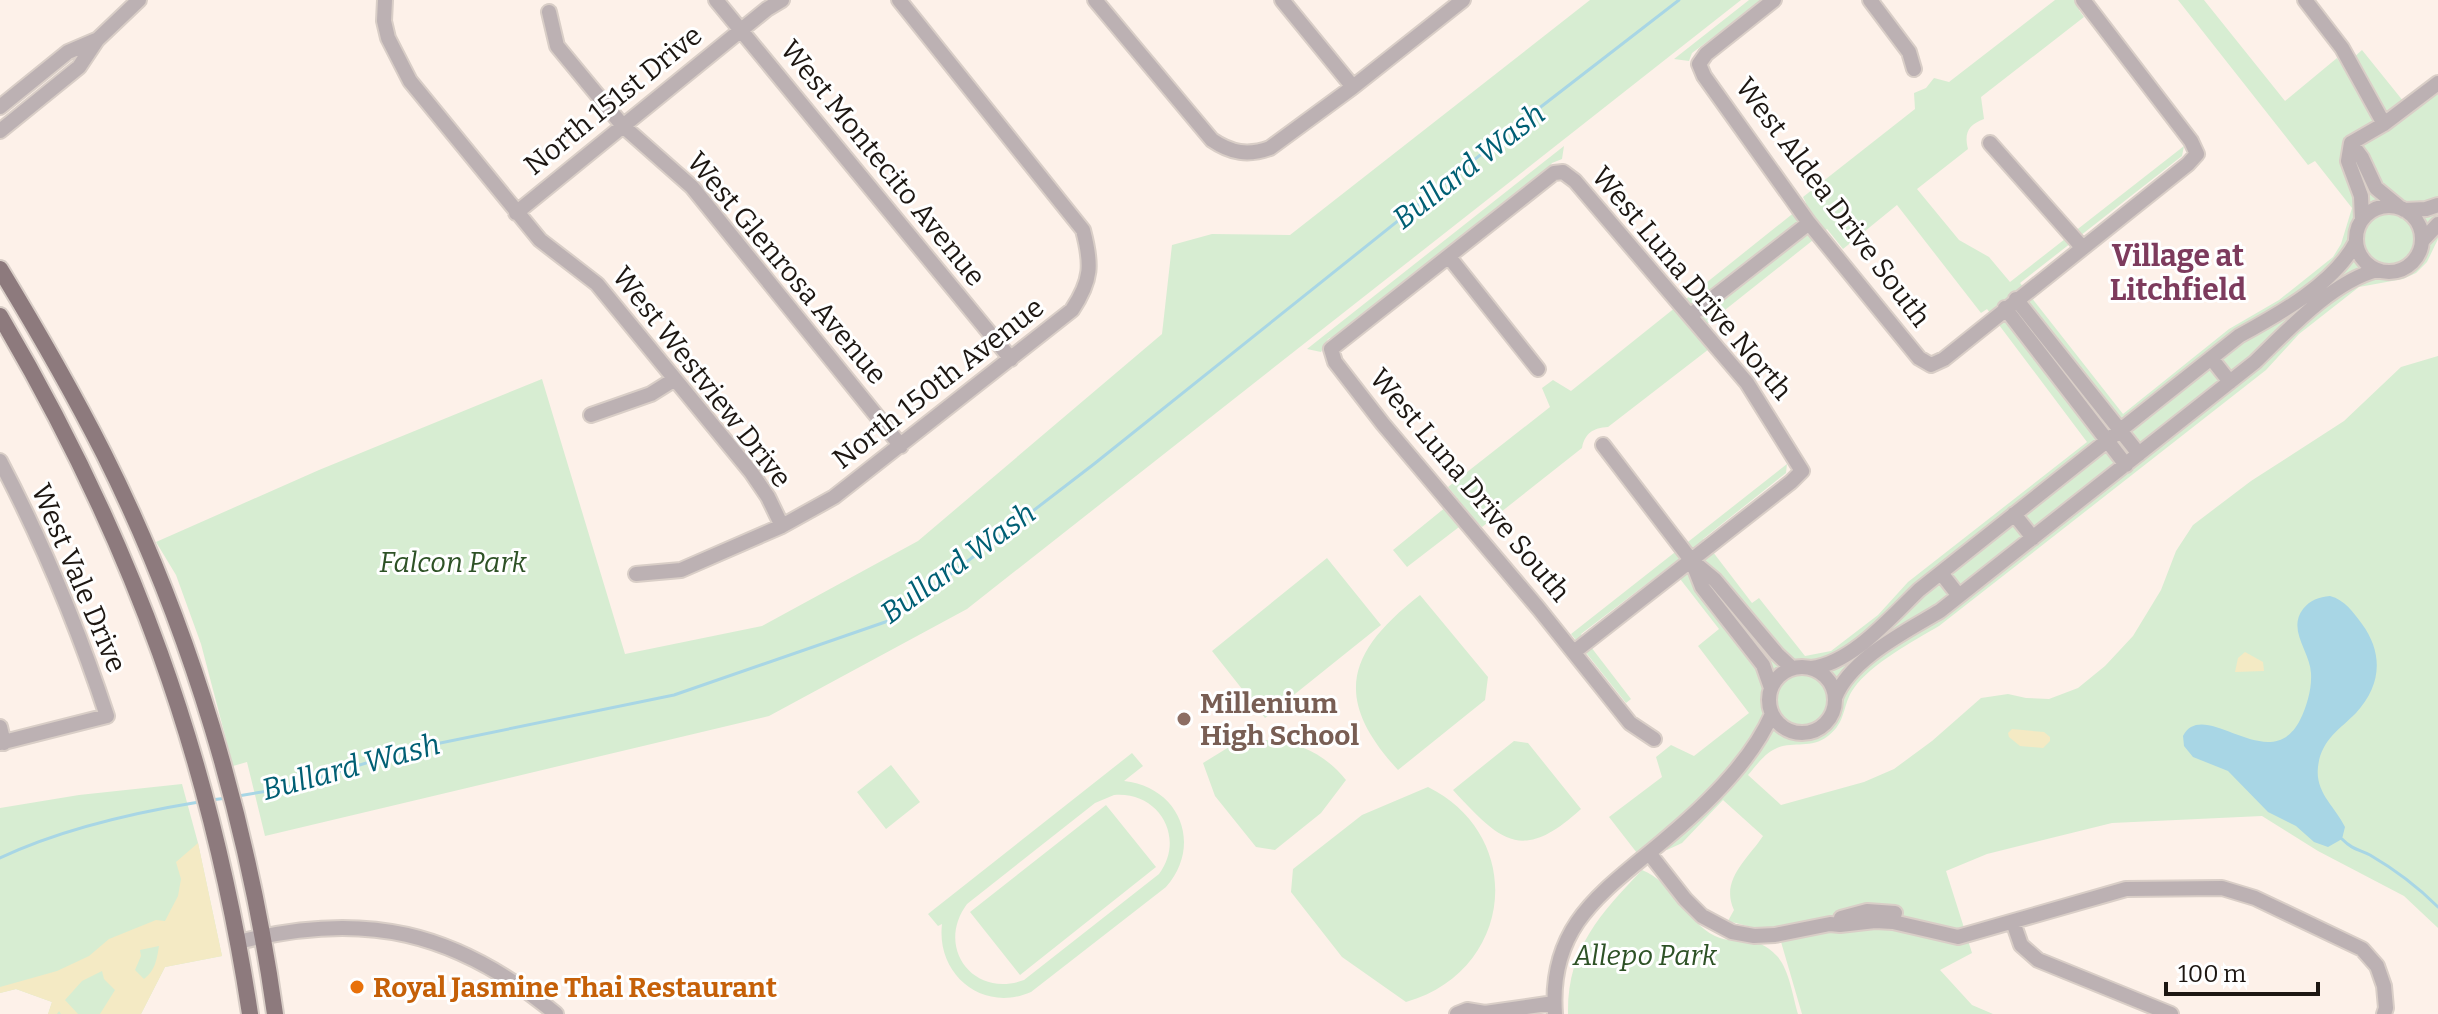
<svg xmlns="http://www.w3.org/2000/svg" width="2438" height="1014" font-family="Bitter,serif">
<rect width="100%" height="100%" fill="#fdf1e9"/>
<path fill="#d7edd2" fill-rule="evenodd" d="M1590 0H1741L967 609 769 716 265 836 247 762 233 766 201 644 176 575 156 542 319 470 542 379 625 654 762 626 918 541 1162 334 1172 245 1212 234 1290 235Z
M1749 0H1763L1692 53 1689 61 1674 59Z
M2055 0H2092L2079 10 2084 17 1981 97 1984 119C1968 125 1964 133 1968 149L1917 189 1959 240 1989 257 2010 282 2184 146 2182 156 2020 283 2123 414 2229 329 2279 300 2333 257 2341 244 2352 208 2315 161 2308 165 2178 0H2204L2285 101 2337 58 2343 67 2362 50 2412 112 2438 92V239L2427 262 2416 273 2403 279 2359 287 2299 334 2266 370 1939 626C1913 641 1871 664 1854 688 1842 704 1847 722 1828 736 1810 750 1792 740 1775 749 1764 754 1756 766 1748 775L1781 805 1864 782 1894 769 1932 741 1981 698 2008 694 2026 698 2049 699 2078 688 2105 666 2133 636 2161 590 2176 551 2193 525 2251 481 2344 421 2401 367 2438 356V928L2404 896 2318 851 2262 816 2112 823 1987 854 1946 871 1972 953 1940 970 1972 1005 1993 1014H1802L1777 928H1755L1728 921 1734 910C1720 880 1747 860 1763 836L1723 800 1682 843 1667 850 1657 838 1637 853 1609 817 1662 777 1656 757 1671 745 1694 756 1749 713 1698 646 1719 629 1670 566 1581 634 1631 699 1626 703 1571 634 1787 464 1786 473 1703 539 1752 603 1759 598 1805 656 1831 651 1878 615 1908 582 2087 442 1987 309 1981 313 1897 205 1843 249 1827 229 1696 333 1709 349 1608 427C1593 428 1585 433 1582 448L1482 527 1472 517 1407 567 1393 550 1457 498 1448 487 1550 407 1542 388 1553 380 1571 391 1806 203 1803 197 1915 109 1914 93 1926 88 1934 78 1949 82Z
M1564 146 1562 159 1552 163 1546 171 1337 335 1328 339 1321 352 1307 349Z
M1327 558 1381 625 1265 718 1212 651Z
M1420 595 1488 677 1485 700 1398 770C1332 698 1347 652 1420 595Z
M1264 740C1298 741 1325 754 1346 780L1321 813 1275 850 1256 847 1215 796 1203 763 1229 747Z
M1514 741 1528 743 1581 809C1522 863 1501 842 1453 790Z
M1132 753 1143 766 1124 781C1180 787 1203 845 1166 887L1031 992C983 1013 936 975 942 924L938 926 928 914ZM1114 795C1159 791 1186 838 1159 874L1024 980C973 999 935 947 967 904L1095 803Z
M891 765 920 802 886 829 857 792Z
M182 784 198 843 222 956 165 967 141 1014H48L52 1002 16 989 0 993V808L79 795Z
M1428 787C1528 837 1513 972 1406 1002L1342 957 1291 892 1293 869 1362 815Z
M1106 805 1156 867 1020 975 970 912Z
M1642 870C1672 881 1685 921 1715 936 1738 947 1755 932 1777 956 1789 969 1793 997 1798 1014H1568C1567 949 1600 914 1642 870Z"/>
<path fill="#f4eac4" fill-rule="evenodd" d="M2245 652 2263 662 2264 671 2235 672 2238 658Z
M2012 729 2044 732 2050 737V741L2043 748 2020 746 2009 737 2008 733Z
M198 843 222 956 165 967 141 1014H100L115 990 104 979 102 971 82 981 65 1000 78 1014H61L59 1011 57 1014H48L52 1002 16 989 0 993V987L57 971 89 956 109 939 156 920 165 921 178 896 181 879 176 862ZM159 946C157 959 155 971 144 979L135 970 141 956 140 950Z"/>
<path fill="#a8d6e5" d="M2330 596C2345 600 2353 612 2362 624 2384 654 2381 686 2356 713 2339 730 2321 740 2318 767 2315 793 2335 806 2345 827L2342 839 2328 847 2314 842 2296 826 2268 812 2228 771 2193 757 2184 746 2183 736C2204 696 2270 779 2300 720 2307 706 2312 688 2311 673 2310 651 2287 630 2303 609 2310 600 2319 597 2330 596Z"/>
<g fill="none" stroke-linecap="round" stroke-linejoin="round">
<path stroke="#a8d6e5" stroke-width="3" d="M238 796 286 788 411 749 674 695 891 620 1094 464 1529 116 1679 0
M211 800 227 798
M2342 839C2353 850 2358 849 2370 855 2394 869 2418 887 2438 907
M0 858C61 829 132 813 199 802"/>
<defs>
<path id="minor" d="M385 0 384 21 388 38 410 81 540 240 597 284 751 472 768 497 782 526
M716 0 1011 359
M1095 0 1212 140C1231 153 1248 156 1270 148L1353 87 1463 0
M1282 0 1353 87
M1774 0 1706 54 1699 64 1704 76 1809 223 1919 358 1931 365 1944 359 2188 164 2197 154 2191 141 2083 0
M1870 0 1909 52 1914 69
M2305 0 2342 48 2384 124
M549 12 557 46 623 126 692 187 901 446
M0 107 68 52 96 40
M0 131 79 67 97 40 139 0
M1990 143 2082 247
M2351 143 2384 124 2438 83
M2351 143 2362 158 2376 188 2399 207
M2351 143 2348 161 2361 196 2362 220
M2356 239a33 33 0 1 1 66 0a33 33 0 1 1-66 0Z
M2404 210 2426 209 2438 205
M516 213 767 9 782 0
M2423 240 2438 224
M1449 257 1538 369
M2016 299 2139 454
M2005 308 2126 465
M1691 315 1809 223
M2211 358 2230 382
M591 415 651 394 675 379
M1603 445 1691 560 1715 580 1777 654 1792 668
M0 461C43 543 78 628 107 716L0 743
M2014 514 2033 538
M1693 564 1702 587 1763 665 1771 688
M1941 573 1959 596
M636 574 681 570 782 526 834 497 1072 310C1092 280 1092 264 1083 230L899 0
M1574 652 1791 482 1802 471 1747 383 1575 181 1563 172 1554 173 1331 349 1335 362 1383 424 1539 609 1630 723 1654 739
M1769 700a33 33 0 1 1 66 0a33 33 0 1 1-66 0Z
M1811 668C1851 664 1891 617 1919 590L2239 336C2279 314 2334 284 2356 242
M1835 698C1850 659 1905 632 1940 611L2255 362C2288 330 2332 282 2377 270
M0 727 4 743
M1649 853 1685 899 1702 916 1732 932 1754 936 1775 935 1830 924 1840 925 1875 921 1893 922 1958 937 2126 889 2222 888 2255 898 2362 949 2377 966 2384 986 2386 1008 2384 1014
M1841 918 1867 911 1895 913
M2013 922 2021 945 2038 960 2171 1014
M239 942C364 910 456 931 556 1014
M1457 1014 1467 1010 1485 1013 1554 1003
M1555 1014C1548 921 1608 889 1669 836 1707 804 1752 760 1772 714"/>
<path id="major" d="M0 269C37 330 72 391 104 454 191 628 248 821 275 1014
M0 316C132 540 211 757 250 1014"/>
</defs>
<use href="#minor" stroke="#d9cec7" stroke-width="18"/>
<use href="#major" stroke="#d9cec7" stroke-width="20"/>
<use href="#minor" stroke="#bcb1b3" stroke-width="14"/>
<use href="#major" stroke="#8d7a7d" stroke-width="16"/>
</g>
<circle fill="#8d6e63" stroke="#fff" stroke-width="3" cx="1184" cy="719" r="8"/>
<circle fill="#e8710a" stroke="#fff" stroke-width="3" cx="357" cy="987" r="8"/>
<g text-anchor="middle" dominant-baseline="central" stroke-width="6" stroke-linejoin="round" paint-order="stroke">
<g font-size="28" fill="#1d1712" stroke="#fff">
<text transform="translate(613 100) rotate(-39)">North 151st Drive</text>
<text transform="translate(883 163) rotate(51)">West Montecito Avenue</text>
<text transform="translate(1833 202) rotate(53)">West Aldea Drive South</text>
<text transform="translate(787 268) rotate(50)">West Glenrosa Avenue</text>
<text transform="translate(1692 283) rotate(50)">West Luna Drive North</text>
<text transform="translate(702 377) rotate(52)">West Westview Drive</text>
<text transform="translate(938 383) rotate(-38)">North 150th Avenue</text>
<text transform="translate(1470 485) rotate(50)">West Luna Drive South</text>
<text transform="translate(79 578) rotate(67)">West Vale Drive</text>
</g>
<g font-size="28" font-style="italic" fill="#2e5226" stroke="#fff">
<text x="453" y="562">Falcon Park</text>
<text x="1645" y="955">Allepo Park</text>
</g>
<g font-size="28" font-weight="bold" fill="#785e54" stroke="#fff" text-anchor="start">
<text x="1200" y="703">Millenium<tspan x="1200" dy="32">High School</tspan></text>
</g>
<g font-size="28" font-weight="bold" fill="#c56008" stroke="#fff" text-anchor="start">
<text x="373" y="987">Royal Jasmine Thai Restaurant</text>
</g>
<g font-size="30" font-style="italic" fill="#005f74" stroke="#fff">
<text transform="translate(1469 166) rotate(-38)">Bullard Wash</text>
<text transform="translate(958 563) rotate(-36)">Bullard Wash</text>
<text transform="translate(351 767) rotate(-15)">Bullard Wash</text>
</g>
<g font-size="30" font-weight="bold" fill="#7d3b5d" stroke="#fff">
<text x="2178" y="256">Village at<tspan x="2178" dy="34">Litchfield</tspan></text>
</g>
</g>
<path d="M2166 982v12h152v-12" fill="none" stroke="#1d1712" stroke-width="4"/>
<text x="2178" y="982" font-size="24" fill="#1d1712" stroke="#ffffff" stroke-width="6" paint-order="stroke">100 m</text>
</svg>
